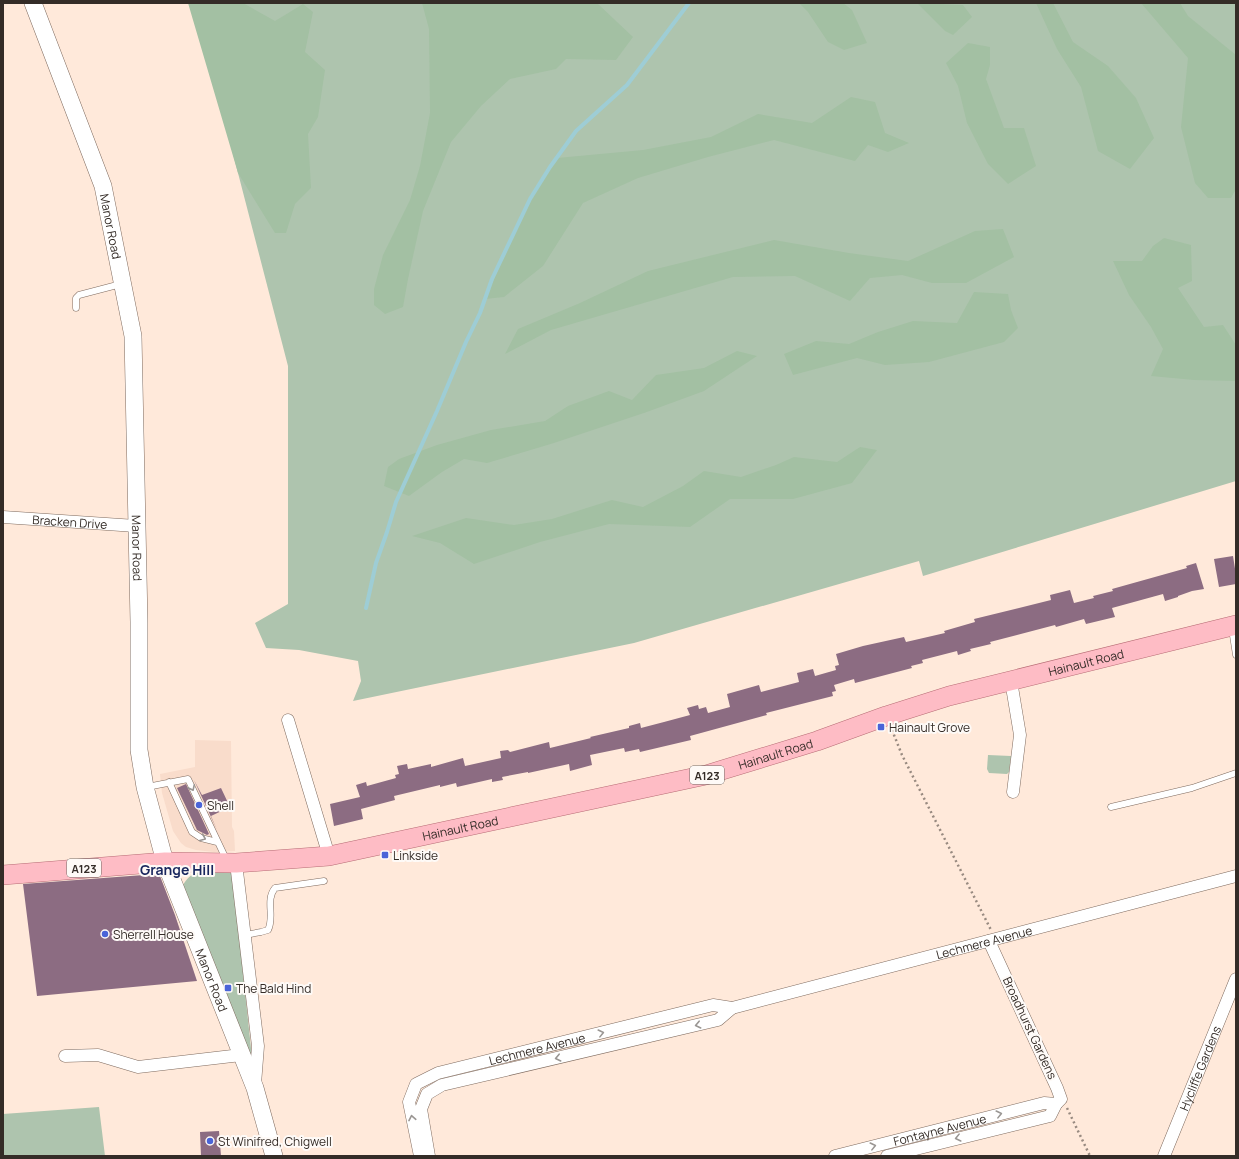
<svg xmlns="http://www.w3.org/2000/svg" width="1239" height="1159" font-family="Manrope,sans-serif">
<rect width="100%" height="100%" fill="#ffe9da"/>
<path fill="#f9dccb" d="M195 740 231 741 232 827 234 831 235 851 214 852 196 850 186 847 181 843 173 831 162 793 160 774 195 767Z"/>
<path fill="#aec4ae" d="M189 3H1236V481L923 576 919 561 634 643 353 701 361 681 358 661 299 650 266 648 255 623 288 604V366L231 146Z
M988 755 1011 756 1009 772 1007 774 989 773 987 769Z
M211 869H232L253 1067 183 885C191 872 197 872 211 869Z
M99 1107 105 1156H3V1114Z"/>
<path fill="#a3c0a3" d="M188 3H243L275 21 303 4 313 12 305 52 325 70 318 117 308 134 311 188 295 204 286 233H275L238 173Z
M422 3H597L633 37 616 60 566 59 556 69 510 79 481 106 451 142 423 211 408 279 403 307 385 314 374 305V289L383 255 410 200 420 166 430 113 429 29Z
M799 3H843L852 10 867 43 844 50 828 42 808 12Z
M917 3 963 5 972 17 953 35 945 31Z
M1036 3H1053L1073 42 1108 66 1136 98 1154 138 1130 169 1098 151 1081 87 1057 49Z
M1141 3H1180L1188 16 1236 55V189L1231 198H1208L1195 183 1181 127 1188 58Z
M968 43 990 47V65L986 79 1004 128H1024L1036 166 1008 184 988 164 967 123 958 86 946 63Z
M851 97 875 102 885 133 909 143 888 152 868 145 855 161 774 140 708 157 638 178 583 203 543 266 504 297 485 299 530 199 557 158 643 150 711 137 758 114 812 123Z
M1003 229 1014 257 966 283H932L902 275 870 278 850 301 795 276 733 277 551 330 505 354 518 329 580 303 648 271 774 240 849 253 908 261 975 231Z
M1164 238 1191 245 1192 281 1178 288 1204 327 1223 325 1236 345V381L1194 380 1151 376 1163 349 1151 327 1129 295 1113 261H1142L1153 246Z
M974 292 1008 294 1011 310 1018 328 1004 342 929 362 885 365 857 358 793 375 784 354 816 341 849 344 878 332 913 321 957 323Z
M737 351 757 356 704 391 644 413 554 443 487 463 464 459 442 472 409 496 384 486 388 467 399 459 437 445 491 430 545 421 568 406 609 391 632 400 656 375 704 368Z
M860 447 877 450 852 483 793 499H730L690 527 609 524 540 542 474 564 440 543 412 536 466 518 514 525 552 519 612 500 643 507 683 486 704 471 741 477 776 465 794 457 837 462Z"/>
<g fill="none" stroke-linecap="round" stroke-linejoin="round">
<path stroke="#9ecdd5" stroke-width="4" d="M366 608 376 563 387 532 396 502 437 411 466 342 480 313 492 279 530 199 550 167 576 131 627 85 689 3"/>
</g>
<path fill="#8c6c82" d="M1233 556 1236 575V584L1219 587 1214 559Z
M1196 563 1204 589 1192 591 1178 596V597L1165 601 1163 594 1112 608 1115 617 1086 624 1084 619 1056 627 1055 625 990 642 991 644 970 649 971 651 958 655 957 651 922 660 923 663 911 666 912 668 855 683 854 679 834 685 836 691 832 692 833 696 766 713 767 715 690 736 691 740 640 752 639 749 625 752 624 748 590 755 592 765 570 771 569 764 528 773V772L502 777 503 780 492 782V779L457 787 456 783 440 787V785L394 796 395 800 361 809 363 819 334 826 330 804 360 797 356 785 366 782 367 786 396 778 395 775 399 774 397 766 407 764 408 769 431 764V767L463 758 465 766 501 758 500 751 508 750 510 752 549 742 550 748 591 738 590 737 629 728V726L640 723 641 728 664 722 690 715 687 708 698 705 699 709 706 707 708 713 730 707 727 694 759 685 761 692 799 682 797 673 813 669 815 676 836 670 835 666 839 665 836 654 863 646 904 637 906 642 945 633 944 631 975 622 974 619 1051 600 1050 595 1070 590 1074 603 1094 598 1093 596 1113 591 1112 589 1187 568 1186 566Z
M194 780 202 795 221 788 230 807 211 816 217 830Z
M186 784 209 834 207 835 197 830 177 788Z
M157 874 160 876 175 915 197 981 37 996 23 884Z
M219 1131 221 1156H201L200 1132Z"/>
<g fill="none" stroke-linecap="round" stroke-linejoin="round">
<defs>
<path id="service" d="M76 308V298L79 295 121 284
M1232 629 1236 655
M169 782 192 832 201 838 217 842
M147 787 188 779 226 859
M1111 807 1192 788 1236 773
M245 935 261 932 268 930C275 917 265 900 275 888L324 881"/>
<g id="minor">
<path id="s1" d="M3 517 136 526"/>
<path d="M1011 681 1020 735 1013 792"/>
<path d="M288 720 329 856"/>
<path d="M236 863 258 1046 255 1084"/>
<path d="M65 1056 98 1055 138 1067 241 1055"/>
<path id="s2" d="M420 1156 409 1102 416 1084 438 1073 713 1005 732 1008 1236 876"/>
<path d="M429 1156 421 1109 427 1094 442 1085 718 1020 732 1008"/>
<path id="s3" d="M835 1156 1044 1103 1056 1104 1061 1099 1057 1088 989 941"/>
<path d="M887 1156 1050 1116 1056 1104"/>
<path id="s4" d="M1164 1156 1236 979"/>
</g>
<g id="secondary">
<path id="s5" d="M33 3 103 186 133 336 139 622V750L145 787 165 862 255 1088 274 1156"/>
</g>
<g id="primary">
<path id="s6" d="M3 875 165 862 236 863 329 856 706 775 817 741 886 716 949 696 1236 625"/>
</g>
</defs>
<use href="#service" stroke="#7f6b5f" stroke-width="7"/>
<use href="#minor" stroke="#7f6b5f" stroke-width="13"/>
<use href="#secondary" stroke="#7f6b5f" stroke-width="18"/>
<use href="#primary" stroke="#b76c75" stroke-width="20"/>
<path stroke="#988a80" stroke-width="2.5" stroke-dasharray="2 3" stroke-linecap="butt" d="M892 730 902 755 991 930
M1067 1108 1090 1156"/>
<use href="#service" stroke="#fff" stroke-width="6"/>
<use href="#minor" stroke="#fff" stroke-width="12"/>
<use href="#secondary" stroke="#fff" stroke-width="17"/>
<use href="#primary" stroke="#febcc5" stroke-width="19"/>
</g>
<defs><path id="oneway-chevron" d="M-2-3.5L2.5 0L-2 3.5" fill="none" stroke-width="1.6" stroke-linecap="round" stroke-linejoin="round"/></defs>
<g stroke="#9a9693">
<use href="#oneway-chevron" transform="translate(192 788) rotate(65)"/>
<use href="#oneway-chevron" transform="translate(203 838) rotate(23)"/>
<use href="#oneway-chevron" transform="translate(698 1025) rotate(167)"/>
<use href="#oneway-chevron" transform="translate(601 1033) rotate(-14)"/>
<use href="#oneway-chevron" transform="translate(558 1058) rotate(167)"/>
<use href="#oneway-chevron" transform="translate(999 1114) rotate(-14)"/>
<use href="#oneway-chevron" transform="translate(412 1118) rotate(-101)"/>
<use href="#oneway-chevron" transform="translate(958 1138) rotate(166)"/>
<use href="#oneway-chevron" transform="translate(873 1146) rotate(-14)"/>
</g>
<g fill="#4a64d8" stroke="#fefaf7" stroke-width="1.5">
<rect x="877" y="723" width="8" height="8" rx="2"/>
<circle cx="199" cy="805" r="4"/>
<rect x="381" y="851" width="8" height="8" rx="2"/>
<circle cx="105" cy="934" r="4"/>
<rect x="224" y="984" width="8" height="8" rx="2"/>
<circle cx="210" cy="1141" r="4"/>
</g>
<g text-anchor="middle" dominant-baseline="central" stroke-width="4" stroke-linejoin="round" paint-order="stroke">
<g fill="#fefaf7" stroke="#716a65" stroke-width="1">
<rect x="690" y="766" width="34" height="18" rx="3"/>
<rect x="67" y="859" width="34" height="18" rx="3"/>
</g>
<g font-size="11" font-weight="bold" fill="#342c27">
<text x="707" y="775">A123</text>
<text x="84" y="868">A123</text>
</g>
<g font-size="12" fill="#342c27" stroke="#fefaf7">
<text stroke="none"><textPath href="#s5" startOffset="237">Manor Road</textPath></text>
<text stroke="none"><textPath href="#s1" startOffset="67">Bracken Drive</textPath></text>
<text stroke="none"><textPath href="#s5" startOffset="561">Manor Road</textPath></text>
<text stroke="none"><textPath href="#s6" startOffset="1109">Hainault Road</textPath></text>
<text stroke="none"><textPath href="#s6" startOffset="785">Hainault Road</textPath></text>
<text stroke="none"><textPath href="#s6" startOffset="461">Hainault Road</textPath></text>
<text stroke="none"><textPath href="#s2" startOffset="662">Lechmere Avenue</textPath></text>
<text stroke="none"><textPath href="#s5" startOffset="1005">Manor Road</textPath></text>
<text transform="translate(1030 1028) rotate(65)">Broadhurst Gardens</text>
<text stroke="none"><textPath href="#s2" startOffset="201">Lechmere Avenue</textPath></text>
<text stroke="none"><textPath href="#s4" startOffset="95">Hycliffe Gardens</textPath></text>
<text stroke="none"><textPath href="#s3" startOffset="108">Fontayne Avenue</textPath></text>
</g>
<g font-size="12" fill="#342c27" stroke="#fefaf7" text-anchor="start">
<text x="889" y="727">Hainault Grove</text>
<text x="207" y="805">Shell</text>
<text x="393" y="855">Linkside</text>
<text x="113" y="934">Sherrell House</text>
<text x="236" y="988">The Bald Hind</text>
<text x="218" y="1141">St Winifred, Chigwell</text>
</g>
<g font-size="14" font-weight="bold" fill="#1a275e" stroke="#fefaf7">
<text x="177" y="869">Grange Hill</text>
</g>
</g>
<rect width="1239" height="1159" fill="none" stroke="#342c27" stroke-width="8"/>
</svg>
